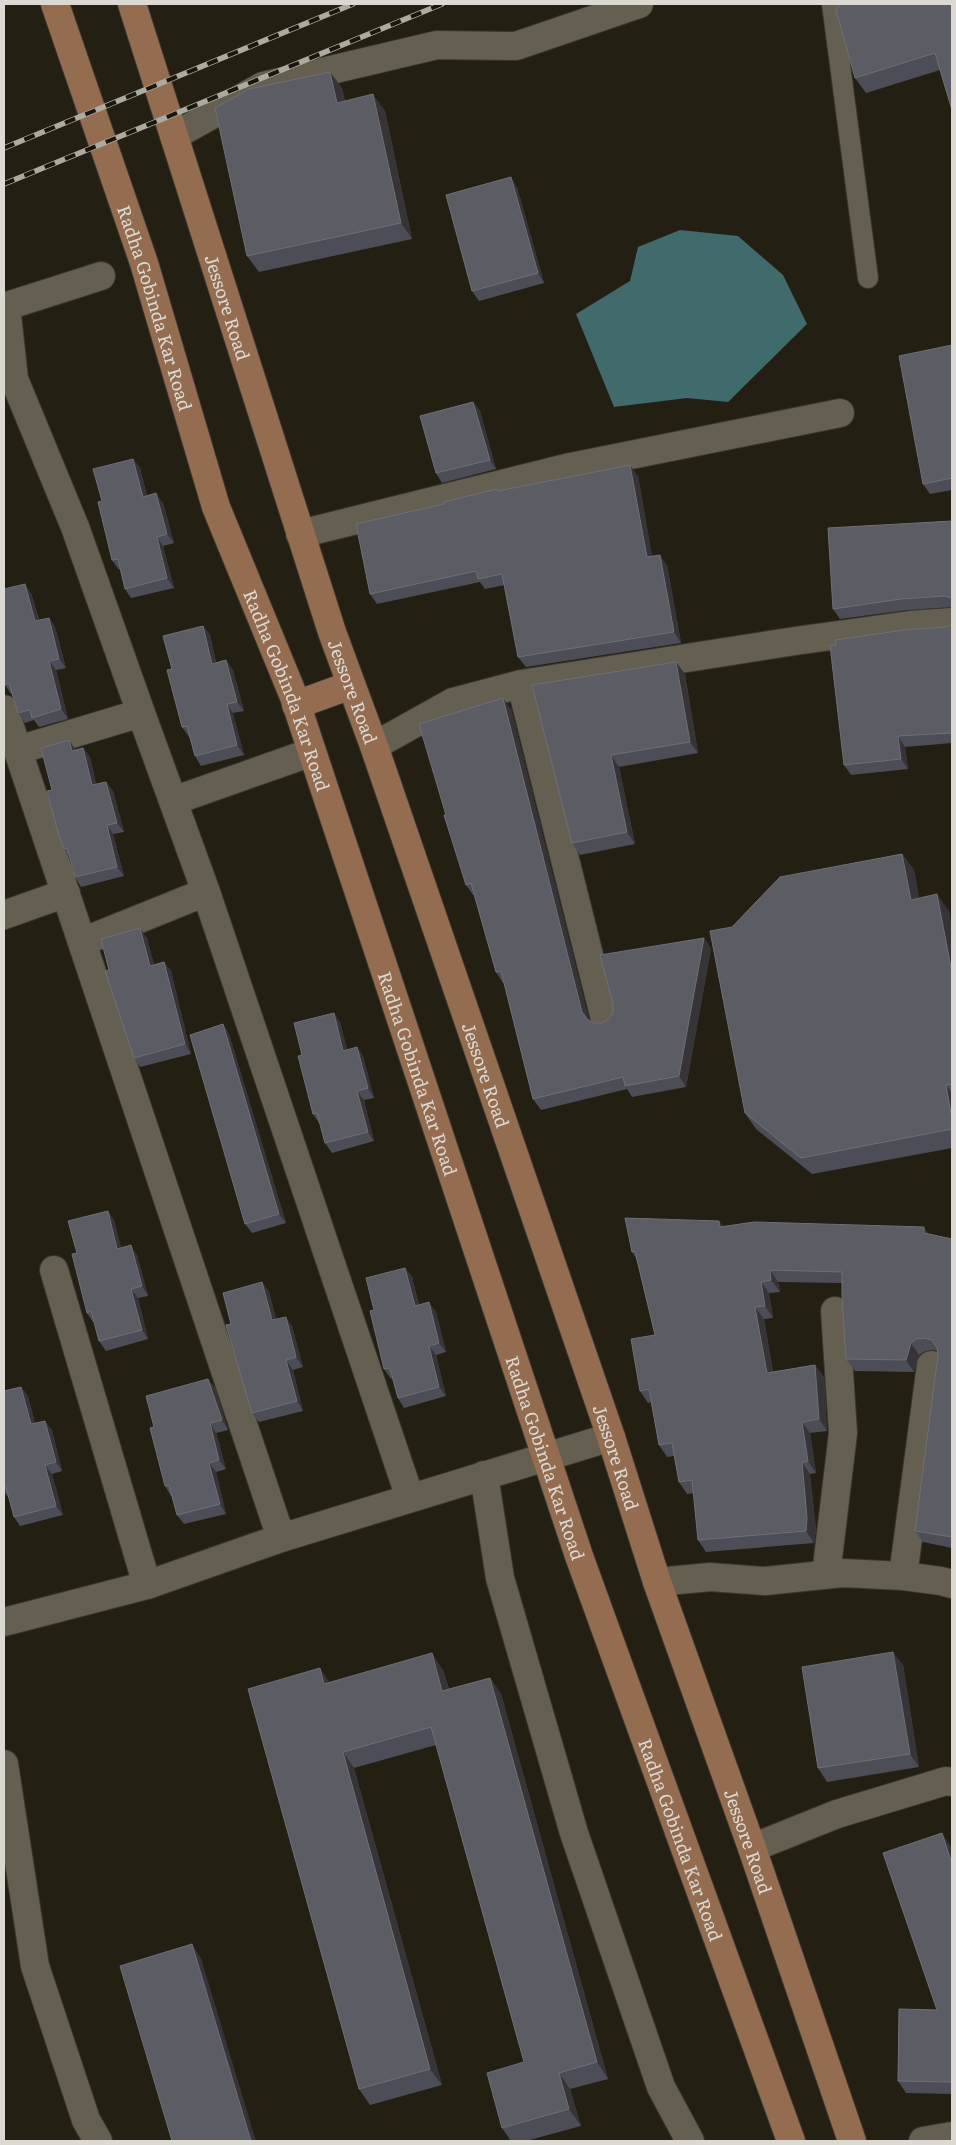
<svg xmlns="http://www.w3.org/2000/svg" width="956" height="2145" font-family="Literata,serif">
<rect width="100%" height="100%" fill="#231f13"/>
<path fill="#406a6c" d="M680 230 738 236 783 275 807 324 728 402 687 398 614 407 576 314 630 281 638 247Z"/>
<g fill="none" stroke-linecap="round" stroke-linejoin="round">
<defs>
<path id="lane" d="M832 4 868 278"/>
<path id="street" d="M174 136 263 86 437 45 516 46 639 4
M6 306 14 379 75 527 141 713
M4 307 101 276
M300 534 566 468 840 413
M521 684 605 1019
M4 709 281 1538
M374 746 453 702 521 684 795 641 910 625 952 622
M18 750 141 713 206 892 82 942
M173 801 312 752
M206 892 410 1498
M4 915 66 893
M54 1270 147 1585
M484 1475 500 1578 574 1833 661 2087 690 2141
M826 1575 843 1433 835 1311
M903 1576 931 1365
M657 1582 710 1577 765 1581 843 1573 903 1576 941 1581 952 1584
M4 1622 147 1585 281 1538 611 1437
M4 1764 35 1966 86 2120 98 2141
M752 1848 837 1814 946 1781 952 1782
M923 2141 952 2136"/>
<g id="primary">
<path id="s1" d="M55 4 144 263 216 507 294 697 579 1556 791 2141"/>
<path id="s2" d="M132 4 332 632 374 746 611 1437 657 1582 752 1848 852 2141"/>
<path d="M296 705 351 685"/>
</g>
</defs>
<use href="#lane" stroke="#3b3730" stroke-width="22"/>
<use href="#street" stroke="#3b3730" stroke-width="30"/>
<use href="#primary" stroke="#3b3730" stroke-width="30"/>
<use href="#lane" stroke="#645f51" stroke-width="20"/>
<use href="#street" stroke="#645f51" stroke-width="28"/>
<use href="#primary" stroke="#946c50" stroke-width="28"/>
<defs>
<path id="rail" d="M4 148 353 4
M4 184 442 4"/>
</defs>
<use href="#rail" stroke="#adaaa1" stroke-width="5.5"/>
<use href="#rail" stroke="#1a160a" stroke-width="4" stroke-dasharray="11" stroke-linecap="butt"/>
</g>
<path fill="#4d4d58" d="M952 4 940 70 866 93 855 78Z
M342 88 345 101 385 111 412 239 259 272 247 256Z
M517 187 544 283 479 301 472 291Z
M952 345V490L930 494 923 484Z
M473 402 480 411 496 469 442 483 436 473Z
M133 459 140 468 147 496 163 503 174 543 163 546 174 588 131 598 125 589 120 569 119 570 112 560 102 501Z
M638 476 652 556 667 565 681 643 526 667 518 657 505 585 485 589 480 582 377 604 370 594 444 504 499 491Z
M952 521V607L908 610 840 619 833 609Z
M31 593 39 620 49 618 55 627 66 668 56 670 68 719 39 727 34 720 25 723 18 713 12 694H11L5 685Z
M952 625V743L905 747 908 769 851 775 844 765 946 627Z
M203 626 210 635 216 663 226 660 233 670 244 711 233 713 244 755 201 766 195 756 189 736V737L182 727 172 669Z
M685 674 698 753 619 767 635 844 580 855 572 843 532 685Z
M511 709 589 1021 594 1023H602L609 1019 704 938 711 949 686 1087 632 1097 627 1089 541 1110 533 1099 504 983H503L496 972 474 895H473L466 885 446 815Z
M83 748 90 757 96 784 106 782 113 791 124 832 113 834 124 876 81 887 75 877 70 857 64 849 52 790 75 750Z
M902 854 914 870 919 898 949 911 952 929V1148L812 1174 756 1129 745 1113 732 927Z
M147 938 154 965 164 962 171 971 191 1054 140 1067 134 1058 109 970Z
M340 1022 347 1050 357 1047 363 1056 374 1098 364 1100 374 1141 332 1153 325 1143 320 1123H319L313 1114 302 1055Z
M223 1024 229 1034 286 1223 252 1233 245 1224Z
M114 1220 121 1248 137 1255 148 1296 138 1298 148 1339 106 1351 99 1341 94 1322H93L87 1313 77 1253Z
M723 1226 929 1234 952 1239V1548L923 1542 915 1531 938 1355V1351L933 1350 925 1351 919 1355 914 1372 855 1371 846 1359 842 1283 778 1282 780 1292 769 1293 773 1318 764 1319 773 1372 815 1365 824 1377 827 1431 810 1433 816 1473 810 1474 816 1530 814 1543 706 1552 698 1540 694 1493 687 1494 679 1482 674 1456 667 1457 659 1445 651 1402 648 1403 640 1391 655 1335 636 1258 632 1252Z
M405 1268 412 1277 419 1305 436 1312 446 1352 436 1355 446 1396 404 1408 398 1398 392 1378 391 1379 384 1369 374 1310Z
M262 1282 269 1292 276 1319 292 1326 303 1367 293 1370 303 1411 259 1422 252 1413 231 1324Z
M208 1379 215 1388 228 1430 216 1433 226 1469 216 1472 226 1514 184 1524 177 1515 172 1496H171L165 1486Z
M21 1387 28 1396 35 1423 52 1430 62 1471 52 1474 63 1515 20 1526 14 1517 9 1497H8L4 1492V1391Z
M903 1665 919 1767 827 1782 818 1768Z
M443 1670 449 1689 490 1678 501 1694 608 2079 570 2089 581 2126 526 2141H511L502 2128 524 2062 436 1745 354 1768 442 2085 370 2105 359 2089 330 1682Z
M950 1845 952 1850V2094L906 2093 898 2081 937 2010Z"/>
<path fill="#363437" d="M330 72 342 88 349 119 337 103Z
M373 94 385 111 412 239 401 223Z
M511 177 517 187 544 283 538 273Z
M473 402 480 411 496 469 490 460Z
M133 459 140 468 149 506 143 497Z
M630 465 638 476 654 567 647 557Z
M156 493 163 503 174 543 167 534Z
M157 537 163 546 174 588 167 578Z
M660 555 667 565 681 643 674 632Z
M25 584 31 593 41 631 35 621Z
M49 618 55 627 66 668 59 659Z
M203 626 210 635 219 674 212 664Z
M226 660 233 670 244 711 237 702Z
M49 661 56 670 68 719 61 709Z
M676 662 685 674 698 753 690 742Z
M503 698 511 709 590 1023 587 1019 582 1012Z
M227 704 233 713 244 755 237 745Z
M898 736 905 747 908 769 901 759Z
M69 740 75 749 78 760 72 751Z
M83 748 90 757 99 795 92 785Z
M611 755 619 767 635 844 627 832Z
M106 782 113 791 124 832 117 823Z
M107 825 113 834 124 876 117 867Z
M902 854 914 870 923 916 911 900Z
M937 894 949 911 952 929V973Z
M140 928 147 938 157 975 150 966Z
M704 938 711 949 686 1087 679 1076Z
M164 962 171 971 191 1054 185 1044Z
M334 1013 340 1022 350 1060 343 1051Z
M223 1024 229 1034 286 1223 279 1214Z
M357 1047 363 1056 374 1098 368 1088Z
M946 1085 952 1094V1119Z
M357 1091 364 1100 374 1141 368 1132Z
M108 1211 114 1220 124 1258 117 1249Z
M719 1221 728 1232 720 1227Z
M924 1227 932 1239 924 1233Z
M131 1245 137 1255 148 1296 142 1286Z
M405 1268 412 1277 421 1315 415 1306Z
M770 1270 778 1282 780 1292 771 1280Z
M262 1282 269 1292 279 1329 272 1320Z
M761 1282 769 1293 773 1318 765 1306Z
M131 1289 138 1298 148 1339 142 1330Z
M429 1302 436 1312 446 1352 439 1343Z
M755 1307 764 1319 775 1385 767 1373Z
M286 1317 292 1326 303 1367 296 1357Z
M911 1343 919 1355 914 1372 906 1360Z
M429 1346 436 1355 446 1396 439 1387Z
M286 1360 293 1370 303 1411 297 1401Z
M815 1365 824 1377 827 1431 819 1419Z
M208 1379 215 1388 228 1430 222 1420Z
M21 1387 28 1396 38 1434 31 1424Z
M45 1421 52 1430 62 1471 56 1462Z
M802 1422 810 1433 816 1473 808 1461Z
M210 1423 216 1433 226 1469 219 1460Z
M802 1462 810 1474 816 1530 814 1543 806 1531Z
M209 1463 216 1472 226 1514 220 1504Z
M45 1465 52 1474 63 1515 56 1506Z
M893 1652 903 1665 919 1767 910 1754Z
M432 1653 443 1670 454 1708 442 1691Z
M320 1668 331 1684H324Z
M490 1678 501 1694 608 2079 597 2062Z
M343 1752 354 1768 442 2085 430 2069Z
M942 1833 950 1845 952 1850V1864Z
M192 1944 201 1958 256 2141H251Z
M559 2073 570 2089 581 2126 569 2109Z"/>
<path fill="#5c5c65" stroke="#706f76" d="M840 4H952V110L935 53 855 78 836 10Z
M330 72 337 103 373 94 401 223 247 256 215 108 249 89Z
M511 177 538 273 472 291 446 195Z
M952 345V478L923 484 899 356Z
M473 402 490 460 436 473 420 416Z
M133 459 143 497 156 493 167 534 157 537 167 578 125 589 118 559 112 560 98 502 102 501 93 469Z
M630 465 647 557 660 555 674 632 518 657 502 574 478 579 476 571 370 594 356 524 444 504V502L497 489 498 491Z
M952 521V598L944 596 901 599 833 609 828 528Z
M25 584 35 621 49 618 59 659 49 661 61 709 32 718 30 710 18 713 9 683 5 685 4 681V589Z
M952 625V733L898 736 901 759 844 765 830 645H836L835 640 904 630 946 627Z
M203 626 212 664 226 660 237 702 227 704 237 745 195 756 187 726 182 727 167 670 172 669 163 636Z
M676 662 690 742 611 755 627 832 572 843 532 685Z
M503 698 582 1012 587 1019 594 1023H602L609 1019 613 1012V1004L600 955 704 938 679 1076 625 1086 623 1077 533 1099 501 971 496 972 471 883 466 885 444 815H446L419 724Z
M69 740 72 751 83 748 92 785 106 782 117 823 107 825 117 867 75 877 67 848 64 849 57 829 47 791 52 790 41 748Z
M902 854 911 900 937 894 952 973V1084L946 1085 952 1119V1129L801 1158 745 1113 710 931 732 927 780 877Z
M140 928 150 966 164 962 185 1044 134 1058 105 971 109 970 101 939Z
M334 1013 343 1051 357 1047 368 1088 357 1091 368 1132 325 1143 317 1113 313 1114 298 1056 302 1055 294 1023Z
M223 1024 279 1214 245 1224 190 1035Z
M108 1211 117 1249 131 1245 142 1286 131 1289 142 1330 99 1341 91 1311 87 1313 72 1254 77 1253 68 1221Z
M625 1218 719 1221 720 1227 754 1222 924 1227V1233L952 1239V1537L915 1531 938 1355 937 1348 932 1340 924 1338 916 1339 911 1343 906 1360 846 1359 842 1296V1272L770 1270 771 1280 761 1282 765 1306 755 1307 767 1373 815 1365 819 1419 802 1422 808 1461 802 1462 807 1518 806 1531 698 1540 692 1480 679 1482 672 1443 659 1445 649 1389 640 1391 631 1339 655 1335 635 1251 632 1252Z
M405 1268 415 1306 429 1302 439 1343 429 1346 439 1387 398 1398 390 1368 384 1369 370 1311 374 1310 366 1278Z
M262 1282 272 1320 286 1317 296 1357 286 1360 297 1401 252 1413 226 1325 231 1324 223 1293Z
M208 1379 222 1420 210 1423 219 1460 209 1463 220 1504 177 1515 169 1485 165 1486 150 1428 154 1427 146 1396Z
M21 1387 31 1424 45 1421 56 1462 45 1465 56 1506 14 1517 6 1487H4V1391Z
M893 1652 910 1754 818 1768 802 1667Z
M432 1653 442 1691 490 1678 597 2062 559 2073 569 2109 502 2128 487 2073 524 2062 431 1727 343 1752 430 2069 359 2089 248 1689 320 1668 324 1684Z
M942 1833 952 1864V2082L898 2081 899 2009 937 2010 883 1853Z
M192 1944 251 2141H172L120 1966Z"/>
<g text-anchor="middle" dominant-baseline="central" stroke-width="4" stroke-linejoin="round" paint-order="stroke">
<g font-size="18" fill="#dcd9d2" stroke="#1a160a">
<text stroke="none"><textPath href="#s2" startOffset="318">Jessore Road</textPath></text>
<text stroke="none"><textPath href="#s1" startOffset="320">Radha Gobinda Kar Road</textPath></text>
<text stroke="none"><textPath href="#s1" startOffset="725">Radha Gobinda Kar Road</textPath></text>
<text stroke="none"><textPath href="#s2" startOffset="722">Jessore Road</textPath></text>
<text stroke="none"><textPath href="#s1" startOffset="1130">Radha Gobinda Kar Road</textPath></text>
<text stroke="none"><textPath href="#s2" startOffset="1128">Jessore Road</textPath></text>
<text stroke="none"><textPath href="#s1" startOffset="1535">Radha Gobinda Kar Road</textPath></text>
<text stroke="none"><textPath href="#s2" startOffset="1532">Jessore Road</textPath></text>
<text stroke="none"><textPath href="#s1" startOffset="1940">Radha Gobinda Kar Road</textPath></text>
<text stroke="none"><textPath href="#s2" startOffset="1938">Jessore Road</textPath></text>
</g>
</g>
<rect width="956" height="2145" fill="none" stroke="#dcd9d2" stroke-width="10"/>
</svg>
